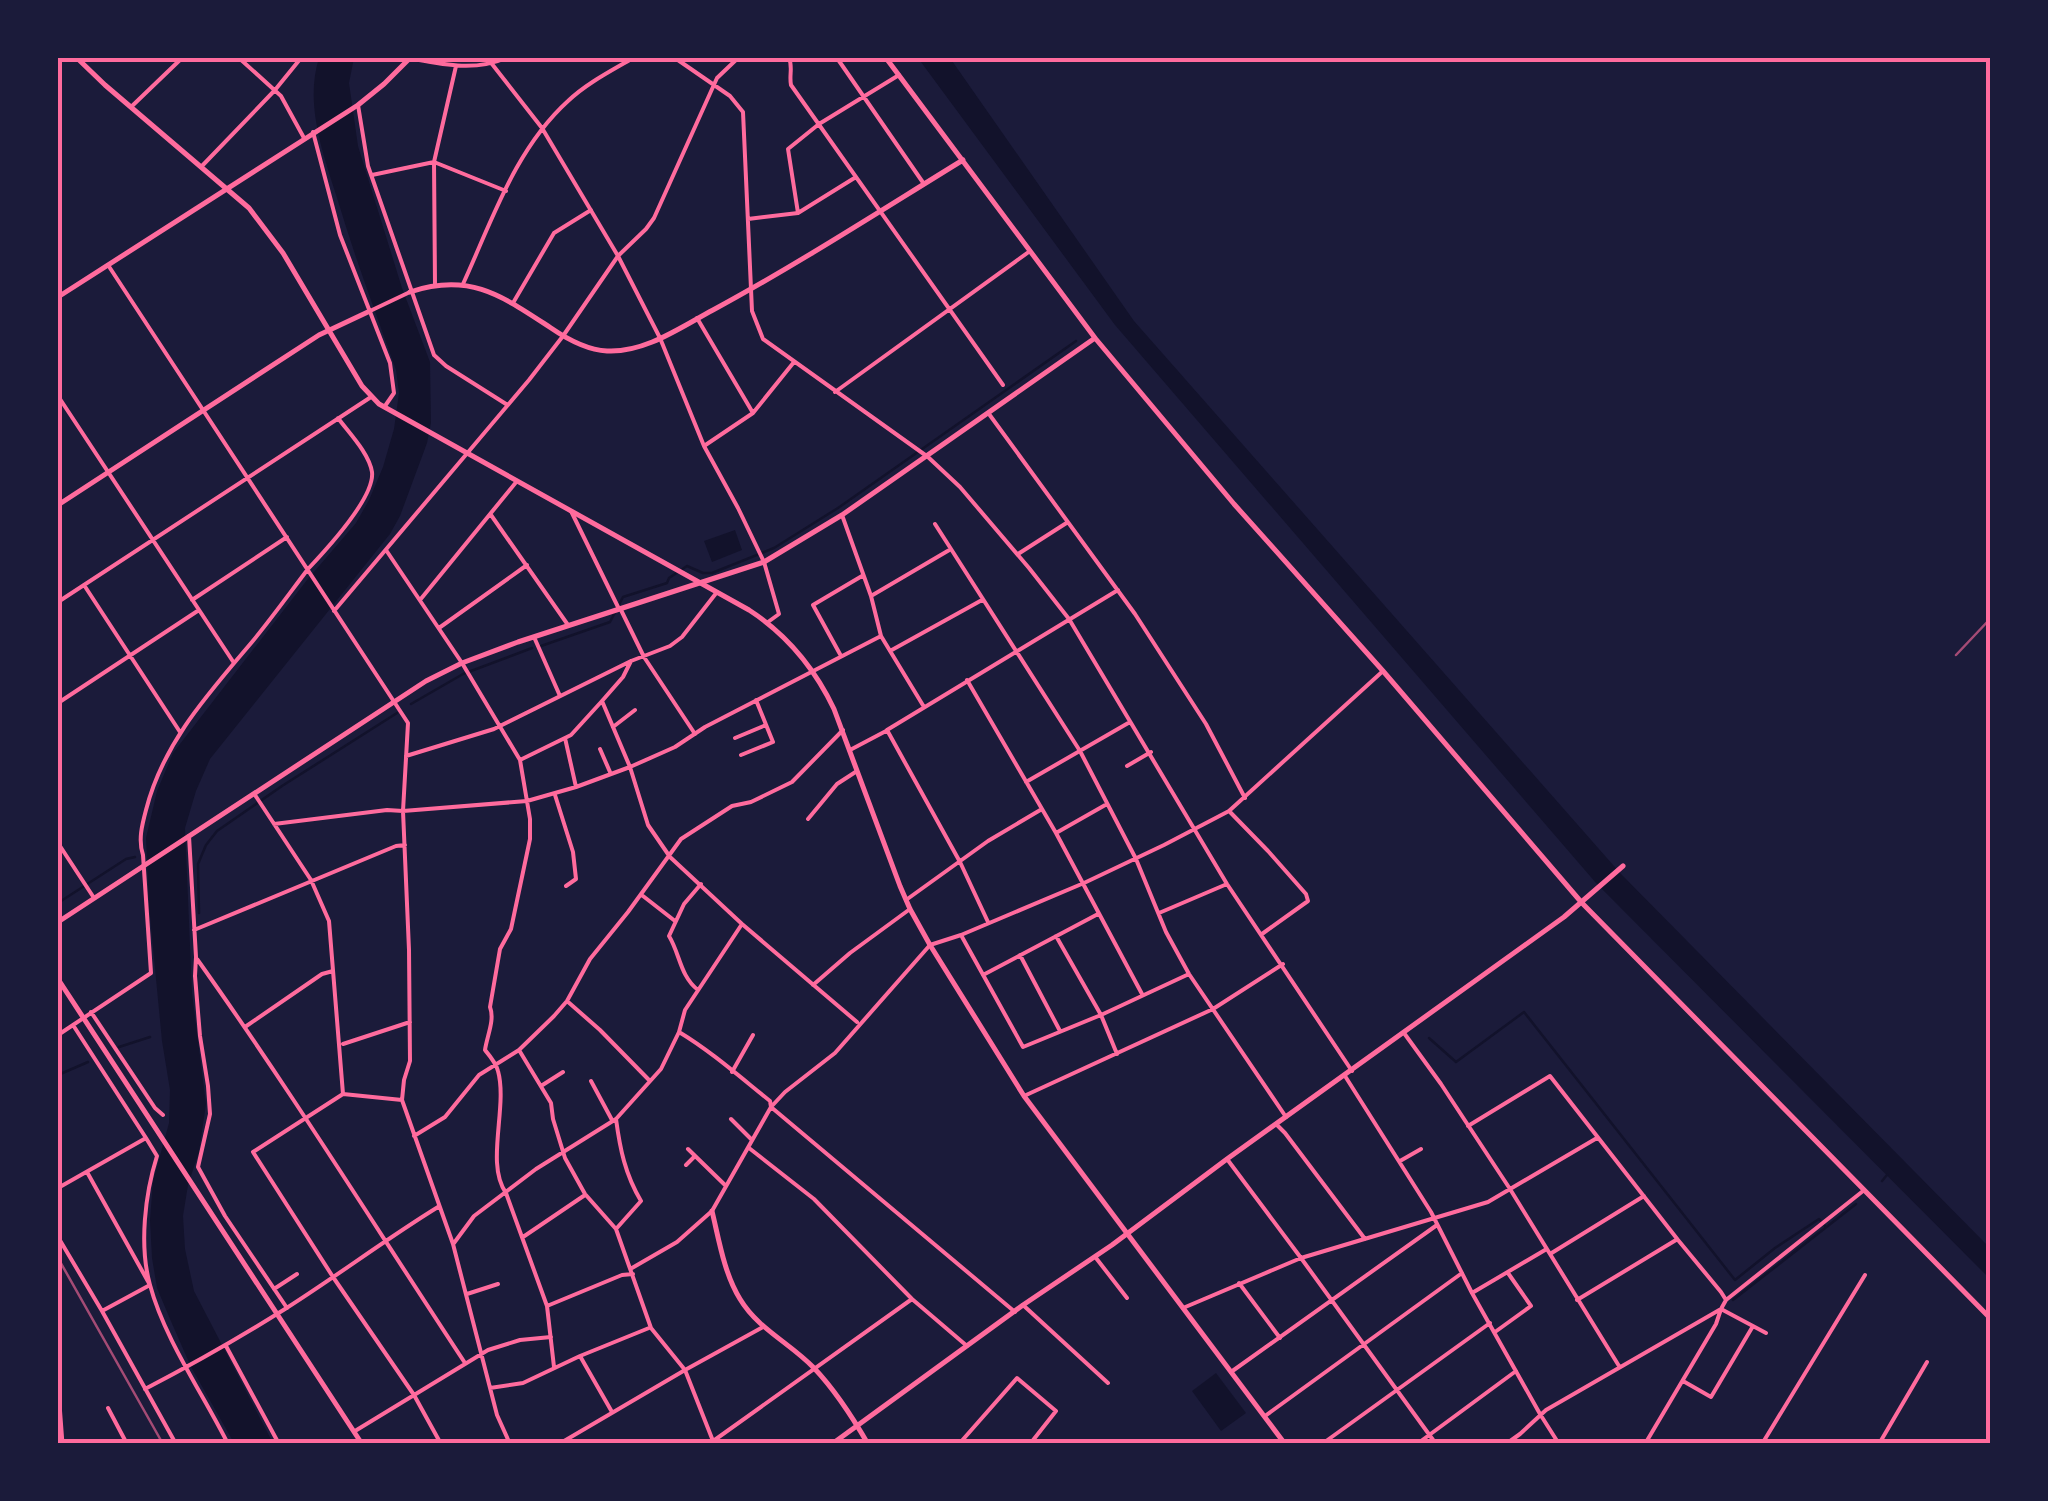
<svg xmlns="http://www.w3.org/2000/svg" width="2048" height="1501" font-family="'DM Sans',sans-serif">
<rect width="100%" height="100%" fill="#1b1b3a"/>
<path fill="#12122b" d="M319 58H354L349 83 358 146 402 288 430 362 431 423 427 443 400 516 390 534 210 759 196 791 185 828 192 993 206 1104 199 1152 188 1185 183 1216 185 1249 194 1291 273 1443H234L191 1367 170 1319 157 1288 152 1258 150 1220 153 1181 169 1123 170 1090 162 1041 149 906 146 838 157 791 173 753 307 580 356 523 369 500 383 467 394 429 399 393 396 370C376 314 355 258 338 201 324 156 304 105 319 58Z
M918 58H950L1134 321 1621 874 1990 1248V1279L1596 883 1115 325Z
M735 530 742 550 712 562 704 541Z
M1216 1373 1246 1413 1221 1431 1192 1391Z"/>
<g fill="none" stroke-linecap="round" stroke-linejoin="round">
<path stroke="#12122b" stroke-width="2.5" d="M541 646 610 622 623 597 667 583 669 578 687 566 703 573H712L774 548 838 508 1076 341
M411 704 463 674 532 648
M58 903 126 859 135 857
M199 913 198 864 206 845 217 831 282 786 397 713
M1429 1038 1456 1062 1524 1012 1735 1280 1775 1248 1819 1219 1826 1227
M119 1047 150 1037
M58 1075 88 1062
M1882 1181 1887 1175
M1733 1300 1856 1204"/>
<path stroke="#ff6b9d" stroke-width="4" d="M239 58 281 96 304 138
M408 58C441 64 474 72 506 58
M675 58 730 96 743 112 752 311 763 339 928 457 960 487 1029 568 1069 619 1227 884 1352 1071
M789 58C793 67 789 75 791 85L1003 385
M837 58 924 184
M492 64 542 128 618 256 660 338 704 446 738 508 764 562 779 614 768 622
M358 105 368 166 434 355 446 366 506 404
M131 107 182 58
M313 132 340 235 390 363 394 393 385 406
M201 167 275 90 301 58
M372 175 434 162 506 191
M798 213 788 149 819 124 899 75
M748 219 798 213 856 177
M108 265 408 723 403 811 409 950 410 1061 404 1080 402 1100 453 1244 497 1415 510 1444
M435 284 434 162 456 66
M463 284C492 221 515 149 568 101 587 83 611 71 633 58
M513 303 554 233 591 210
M370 311 410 292
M697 318 753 413
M835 392 1030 251
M58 396 234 663
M989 414 1135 614 1206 724 1245 798
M704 446 753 413 794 362
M571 511 619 609
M491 515 568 625
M842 515 871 596 881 636 924 707
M935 524 951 549
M386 550 462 663 520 760 530 819V839L511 929 500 949 490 1007C495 1020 487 1036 485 1050 490 1056 496 1063 498 1071 508 1107 485 1164 506 1193L547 1306
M1018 554 1068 522
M84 585 180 732
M871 596 951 549 1080 751 1136 859 1166 932 1189 974 1286 1117
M192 600 287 537
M420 600 517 481
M58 602 371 397
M621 610 644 657 695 734
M334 611 529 380 563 336 618 256 646 229 654 218 717 78 738 58
M439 628 527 565
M534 637 560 696
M890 651 982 600
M841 656 813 605 862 576
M631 661 623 677 602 701 630 767 648 825 670 857 742 924 857 1022
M967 680 1056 833 1142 994
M58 703 199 610
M613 727 635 710
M565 738 576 787
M735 738 766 725
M600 749 610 772
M850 750 886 731
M741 755 773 742 756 700
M406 756 494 729 631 661 670 646 682 637 717 592
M520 760 571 735 602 701
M1127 766 1151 752
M1026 782 1130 722
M255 795 311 880 329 921 343 1094
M555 795 573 852 576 879 566 886
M1230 812 1268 851 1306 894 1308 901 1262 934
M808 819 837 784 857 771
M274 824 387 810 403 811 527 801 576 787 630 767 675 747 705 727 881 636
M1056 833 1107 804
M189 836 196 957 195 976 200 1036 208 1086 210 1114 198 1167 225 1216 287 1308
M58 843 94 898
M643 896 675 921
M906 900 988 841 1042 809
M1159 913 1227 884
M988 922 960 862 887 730 1118 590
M194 930 396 846 405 845
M961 935 1023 1047 1101 1015 1189 974
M1056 936 1101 1015 1117 1054
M1020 955 1060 1031
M197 959C291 1091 376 1228 465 1363
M983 975 1098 914
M813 985 850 953 910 909
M698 990C680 976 680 954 669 936L684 904 701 884
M567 1001 600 1030 649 1080
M91 1012 155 1108 163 1115
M245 1027 322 974 333 971
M679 1032C712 1052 740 1077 770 1101L771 1107 1015 1312
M1404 1033 1441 1084 1510 1189 1619 1366
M58 1035 151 973 143 855C138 840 142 825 146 810 163 743 208 694 252 642 271 619 289 594 308 569 325 551 375 497 372 472 369 453 349 433 338 418
M343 1044 410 1022
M519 1050 551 1103 553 1119 565 1158 585 1194 616 1229 651 1328 685 1370 713 1441
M732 1072 753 1035
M1345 1076 1431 1212 1472 1293 1540 1414 1559 1444
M591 1081 612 1120
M541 1086 563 1072
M1024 1096 1213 1009 1283 964
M402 1100 343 1094 253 1152 333 1277 414 1395 441 1444
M731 1119 752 1140
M1276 1124 1285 1133 1365 1239
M1468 1126 1550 1076 1678 1240 1721 1292 1726 1300 1721 1309 1546 1410 1520 1434 1506 1444
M414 1136 445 1117 479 1075 519 1050 554 1016 567 1001 590 959 628 912 681 839 732 806 751 802 792 782 843 730
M146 1138 157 1156C145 1194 139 1246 150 1285 164 1338 203 1394 228 1444
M749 1148 814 1199 912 1299 967 1346
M688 1149 726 1186
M1227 1159 1301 1258 1436 1444
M1400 1161 1421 1149
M686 1165 695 1156
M87 1172 150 1285 102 1311
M58 1188 146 1138 73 1025
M616 1229 641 1201C625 1174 620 1149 616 1119
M58 1237 102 1311 176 1444
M523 1237 585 1195
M454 1243 474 1216 536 1169 616 1119 661 1069 679 1032 685 1010 742 924
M1550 1254 1644 1196
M1096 1258 1127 1298
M632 1268 677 1242 712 1211 771 1107 785 1092 835 1053 930 945 961 935 1084 883 1164 845 1229 811 1383 671
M1239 1283 1280 1338
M274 1289 297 1274
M1472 1293 1545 1250
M467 1294 498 1284
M1577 1300 1676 1240
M1726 1300 1863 1191
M1023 1305 1108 1383
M1183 1308 1301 1258 1488 1202 1597 1138
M1495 1332 1531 1306 1508 1273
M226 1346 279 1444
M580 1356 612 1412
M554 1367 547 1306 622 1275 633 1274
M1231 1372 1437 1225
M1683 1381 1711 1397 1753 1326
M490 1388 523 1383 580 1356 649 1328
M145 1389C193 1364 239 1338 285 1309 337 1276 386 1239 438 1207
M108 1408 127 1444
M1265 1416 1462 1273
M355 1431 488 1350 520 1340 551 1337
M559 1444 685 1370 763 1327
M709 1444 912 1299
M959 1444 1017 1378 1056 1411 1030 1444
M1322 1444 1490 1323
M1417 1444 1516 1371
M1645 1444 1716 1324 1721 1309 1766 1333
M1762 1444 1865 1275
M1879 1444 1927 1362"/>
<path stroke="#ff6b9d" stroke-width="5" d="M886 58 1095 338 1234 504 1383 671 1582 903 1990 1318
M410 292C470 272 502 296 551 328 567 339 587 350 607 351 645 353 681 327 713 310 798 264 880 211 963 160
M58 505 319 335 370 311
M58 922 426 681 462 663 518 642 764 562 842 515 1095 338
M58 979 362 1444
M712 1211C719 1240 724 1273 740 1299 758 1329 790 1343 814 1368 834 1389 853 1418 868 1444
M832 1444 1023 1305 1112 1245 1227 1159 1564 917 1623 866"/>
<path stroke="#ff6b9d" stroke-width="5" d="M77 58 105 85 249 208 283 253 362 386 379 404 749 610C786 634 815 669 834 709L900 886 910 909 930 945 1024 1096 1285 1444
M58 297 358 105 384 84 410 58
M58 1391 62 1444"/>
<path stroke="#a44b75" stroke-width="2.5" d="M1956 655 1990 619
M58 1258 163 1444"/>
</g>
<rect width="2048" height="1501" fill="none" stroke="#1b1b3a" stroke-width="120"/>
<rect x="60" y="60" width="1928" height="1381" fill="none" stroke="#ff6b9d" stroke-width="4"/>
</svg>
